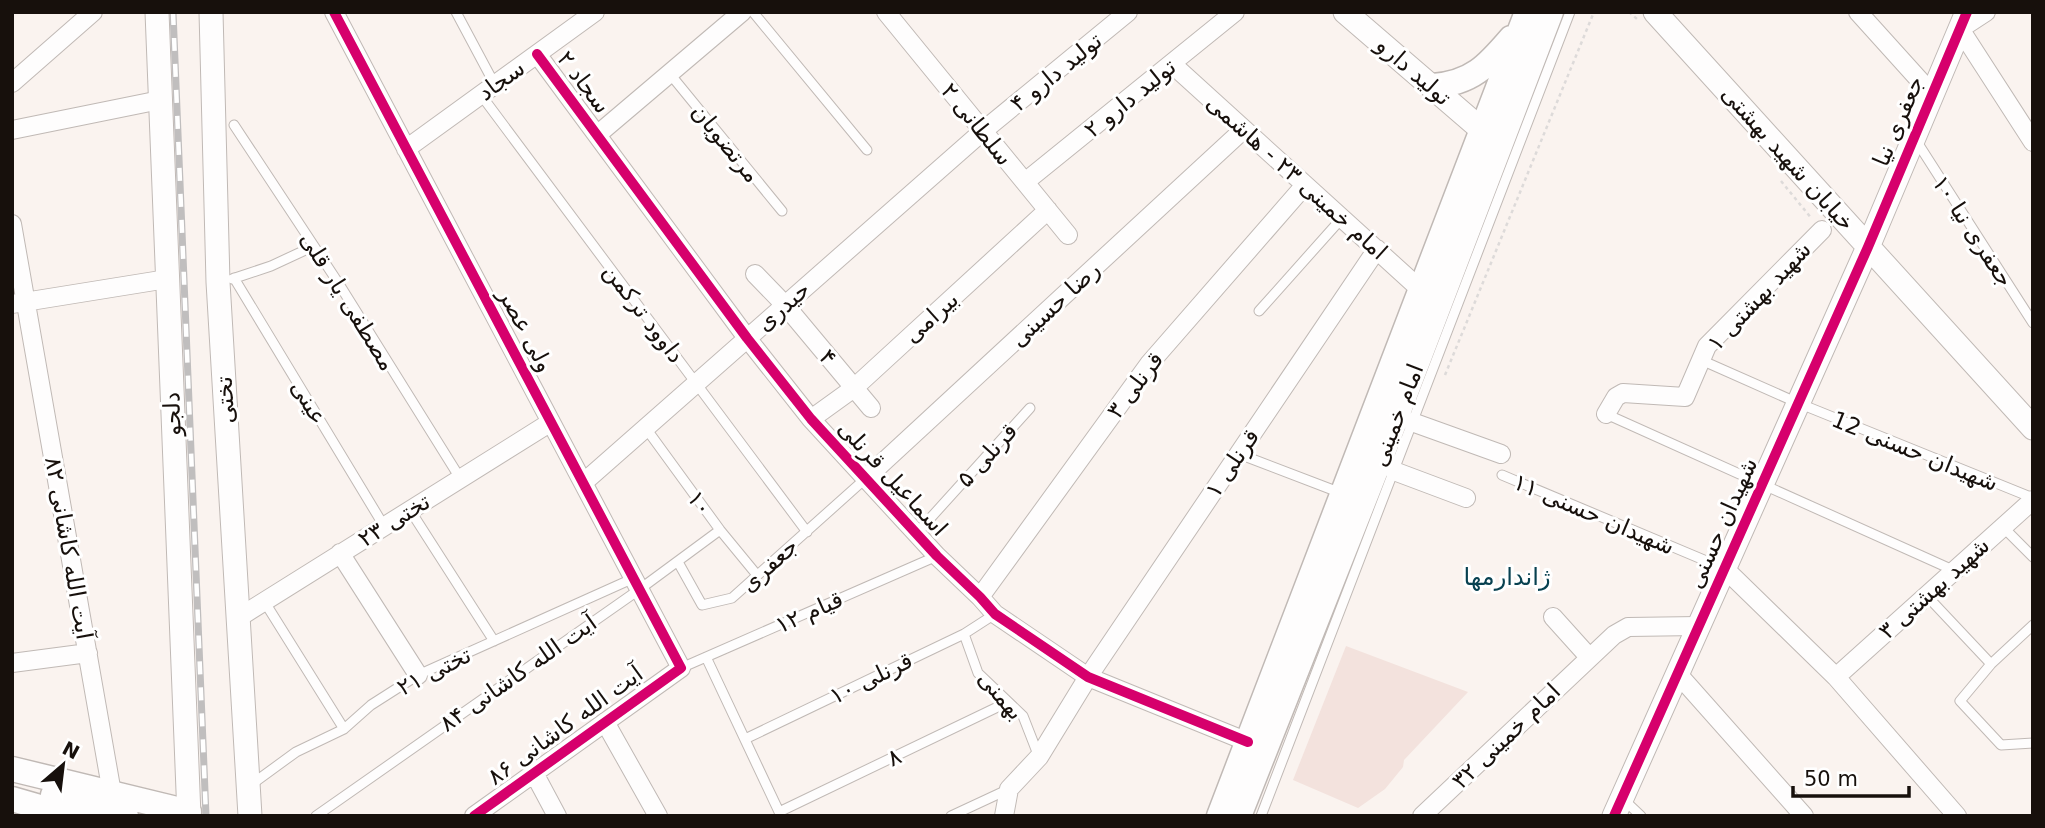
<svg xmlns="http://www.w3.org/2000/svg" width="2045" height="828" font-family="'DejaVu Sans',Cairo,sans-serif">
<rect width="100%" height="100%" fill="#faf3ef"/>
<path fill="#f3e2dd" d="M1346 646 1468 692 1404 760 1403 767 1385 789 1358 808 1293 780Z"/>
<g fill="none" stroke-linecap="round" stroke-linejoin="round">
<defs>
<path id="service" d="M456 12 495 85
M753 12 867 150
M670 74 782 211
M481 95 807 532
M234 125 339 284 460 478
M1917 142 2033 323
M234 278 384 526
M232 279 271 266 314 246
M1259 311 1342 218
M1701 360 1798 403 2033 498
M1606 414 1953 570
M645 427 720 530 757 575
M1239 454 1341 493
M1502 475 1723 568
M410 510 494 641
M2002 526 2033 557
M916 534 1030 408
M678 562 702 605 732 598 865 479
M1926 595 1991 664
M264 601 344 729
M2033 625 1991 664 1960 701 2001 745 2033 743
M964 634 978 673 1023 716 1039 757
M706 657 781 816
M681 668 937 556
M745 739 964 634 995 614
M252 784 296 752 344 729 371 705 418 675 634 578
M1622 798 1641 816
M779 812 1008 702
M316 816 640 589 720 530
M951 816 1009 789
M1261 816 1570 12"/>
<path id="minor" d="M334 12 681 668 474 816
M886 12 1068 235
M1858 12 1932 94
M1986 12 1960 29 2033 142
M537 54 747 338 811 419 937 556 980 597 995 614 1088 677 1248 742
M1172 64 1421 290
M12 83 93 12
M12 130 160 100
M597 135 742 12
M406 149 595 12
M1025 182 1235 12
M12 224 112 793
M755 274 785 305 871 408
M12 304 167 279
M1606 414 1616 397 1623 393 1685 397 1707 346 1822 230
M811 419 854 388 1048 210
M1412 422 1501 454
M1394 471 1466 498
M865 479 1244 129
M583 483 983 131 1128 12
M340 553 418 675
M1725 569 1836 677 1957 816
M980 597 1149 364 1305 185
M1553 617 1589 657
M238 618 551 422
M12 663 88 653
M1677 673 1804 816
M1836 677 2033 500
M605 722 658 816
M534 773 557 816
M1004 816 1009 789 1039 757 1088 677 1377 249
M1422 816 1614 635 1628 627 1698 626"/>
<path id="tertiary" d="M157 12 189 816
M211 12 218 282 250 816
M1345 12 1482 130
M1655 12 2033 428
M1614 816 1868 247 1967 12"/>
<path id="secondary" d="M1433 86C1472 83 1487 66 1511 38
M12 769 189 812
M53 795 126 816
M12 799 71 816
M1219 816 1527 12
M1239 816 1385 447 1551 12"/>
</defs>
<use href="#service" stroke="#c0b9b5" stroke-width="11"/>
<use href="#minor" stroke="#c0b9b5" stroke-width="20"/>
<use href="#tertiary" stroke="#c0b9b5" stroke-width="25"/>
<use href="#secondary" stroke="#c0b9b5" stroke-width="27"/>
<path stroke="#dddad9" stroke-width="2.5" stroke-dasharray="3.5 3.5" stroke-linecap="butt" d="M1629 12 1637 19
M1781 181 1812 219
M1445 375 1594 12"/>
<use href="#service" stroke="#fefdfd" stroke-width="9"/>
<use href="#minor" stroke="#fefdfd" stroke-width="18"/>
<use href="#tertiary" stroke="#fefdfd" stroke-width="23"/>
<use href="#secondary" stroke="#fefdfd" stroke-width="24"/>
<defs>
<path id="rail" d="M173 12 206 816"/>
</defs>
<use href="#rail" stroke="#c0bebe" stroke-width="7"/>
<use href="#rail" stroke="#fff" stroke-width="4.5" stroke-dasharray="13" stroke-linecap="butt"/>
<defs>
<path id="cycleway" d="M334 12 681 668 474 816
M537 54 747 338 811 419 937 556 980 597 995 614 1088 677 1248 742
M1614 816 1868 247 1967 12"/>
</defs>
<use href="#cycleway" stroke="#fff" stroke-width="15"/>
<use href="#cycleway" stroke="#d6006c" stroke-width="10"/>
</g>
<g text-anchor="middle" dominant-baseline="central" stroke-width="6" stroke-linejoin="round" paint-order="stroke">
<g font-size="23" fill="#17100c" stroke="#fff">
<text transform="translate(1414 71) rotate(41)">تولید دارو</text>
<text transform="translate(1056 72) rotate(-39)">تولید دارو ۴</text>
<text transform="translate(501 80) rotate(-36)">سجاد</text>
<text transform="translate(584 82) rotate(53)">سجاد ۲</text>
<text transform="translate(1130 98) rotate(-39)">تولید دارو ۲</text>
<text transform="translate(1898 121) rotate(-67)">جعفری نیا</text>
<text transform="translate(977 124) rotate(51)">۲ سلطانی</text>
<text transform="translate(726 143) rotate(51)">مرتضویان</text>
<text transform="translate(1788 158) rotate(48)">خیابان شهید بهشتی</text>
<text transform="translate(1297 177) rotate(42)">امام خمینی ۲۳ - هاشمی</text>
<text transform="translate(1973 231) rotate(57)">جعفری نیا ۱۰</text>
<text transform="translate(1759 296) rotate(-47)">شهید بهشتی ۱</text>
<text transform="translate(348 301) rotate(58)">مصطفی یار قلی</text>
<text transform="translate(1055 304) rotate(-43)">رضا حسینی</text>
<text transform="translate(783 306) rotate(-41)">حیدری</text>
<text transform="translate(644 313) rotate(53)">داوود ترکمن</text>
<text transform="translate(931 317) rotate(-42)">بیرامی</text>
<text transform="translate(526 330) rotate(62)">ولی عصر</text>
<text transform="translate(828 357) rotate(50)">۴</text>
<text transform="translate(1135 385) rotate(-53)">قرنلی ۳</text>
<text transform="translate(225 400) rotate(-93)">تختی</text>
<text transform="translate(309 402) rotate(59)">عینی</text>
<text transform="translate(172 414) rotate(-92)">دلجو</text>
<text transform="translate(1397 415) rotate(-69)">امام خمینی</text>
<text transform="translate(1915 451) rotate(22)">شهیدان حسنی 12</text>
<text transform="translate(987 455) rotate(-48)">قرنلی ۵</text>
<text transform="translate(1232 463) rotate(-56)">قرنلی ۱</text>
<text transform="translate(893 478) rotate(47)">اسماعیل قرنلی</text>
<text transform="translate(700 503) rotate(54)">۱۰</text>
<text transform="translate(1594 514) rotate(23)">شهیدان حسنی ۱۱</text>
<text transform="translate(394 520) rotate(-32)">تختی ۲۳</text>
<text transform="translate(1722 523) rotate(-66)">شهیدان حسنی</text>
<text transform="translate(69 548) rotate(80)">آیت الله کاشانی ۸۲</text>
<text transform="translate(769 565) rotate(-42)">جعفری</text>
<text transform="translate(1934 588) rotate(-42)">شهید بهشتی ۳</text>
<text transform="translate(809 612) rotate(-24)">۱۲ قیام</text>
<text transform="translate(434 671) rotate(-27)">تختی ۲۱</text>
<text transform="translate(518 673) rotate(-35)">آیت الله کاشانی ۸۴</text>
<text transform="translate(871 678) rotate(-26)">قرنلی ۱۰</text>
<text transform="translate(1001 695) rotate(49)">بهمنی</text>
<text transform="translate(565 725) rotate(-36)">آیت الله کاشانی ۸۶</text>
<text transform="translate(1506 736) rotate(-44)">امام خمینی ۳۲</text>
<text transform="translate(894 757) rotate(-26)">۸</text>
</g>
<g font-size="24" fill="#084150" stroke="#fff">
<text x="1507" y="577">ژاندارمها</text>
</g>
</g>
<rect width="2045" height="828" fill="none" stroke="#17100c" stroke-width="28"/>
<g transform="translate(63 765) rotate(28)" stroke="#ffffff" stroke-width="5" paint-order="stroke">
<path d="M0-5L12 26L0 18L-12 26Z" fill="#17100c"/>
<text y="-10" font-size="19" font-weight="bold" text-anchor="middle" fill="#17100c">N</text>
</g>
<path d="M1793 786v10h116v-10" fill="none" stroke="#17100c" stroke-width="3.5"/>
<text x="1804" y="786" font-size="21" fill="#17100c" stroke="#ffffff" stroke-width="5" paint-order="stroke">50 m</text>
</svg>
